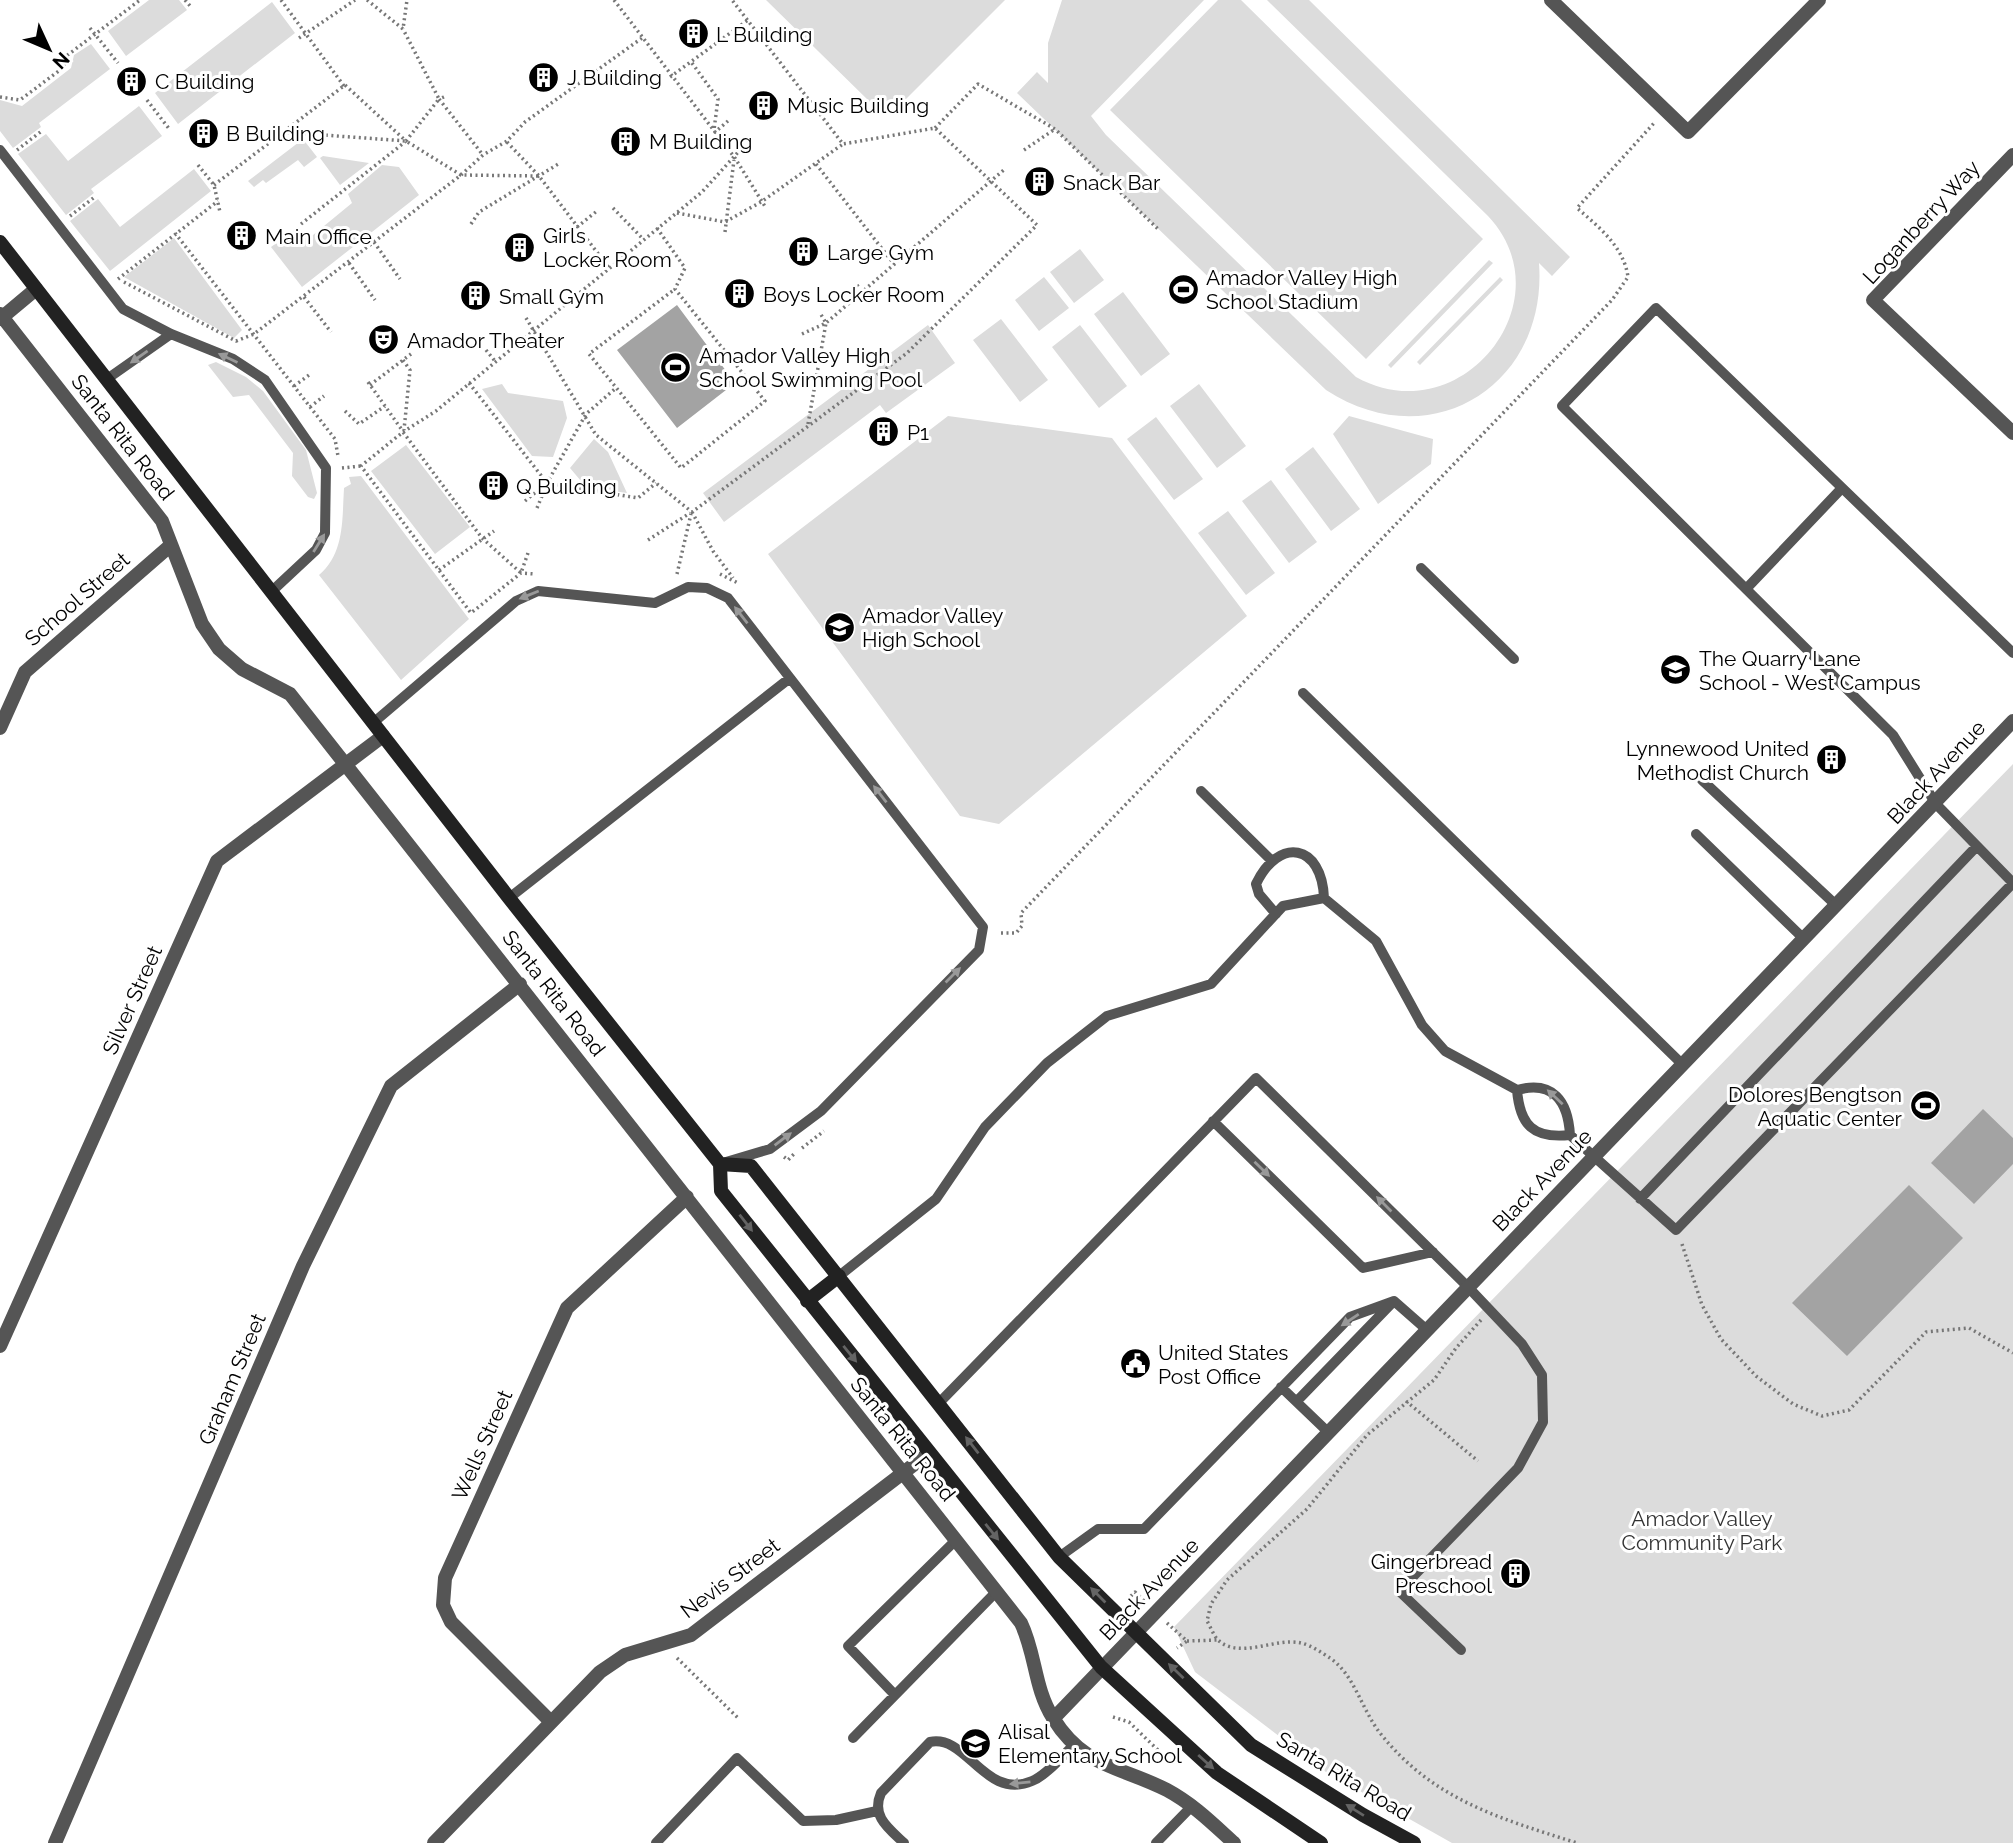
<svg xmlns="http://www.w3.org/2000/svg" width="2013" height="1843" font-family="Raleway,sans-serif">
<rect width="100%" height="100%" fill="#fff"/>
<path fill="#dcdcdc" d="M149 0H179L187 10 126 56 108 31Z
M766 0H1005L904 101 870 102Z
M1062 0H1204L1091 116 1106 135 1356 377C1460 435 1568 301 1488 216L1267 0H1309L1570 257 1552 276 1539 263C1548 386 1430 458 1326 390L1017 93 1037 72 1048 83V43Z
M1218 0H1241L1483 239 1366 359 1110 110Z
M272 2 295 33 178 124 155 93Z
M91 44 110 69 39 123 41 127 13 148 0 131V100L22 106 71 68 74 55Z
M139 106 162 136 91 189 94 193 66 215 18 154 46 134 68 161Z
M303 139 317 157 304 167 298 160 266 183 263 180 254 187 248 181Z
M323 156 369 163 340 185 320 158Z
M382 165 399 167 419 195 302 287 271 247 297 228 307 240 352 203 348 194Z
M194 169 211 191 110 271 70 221 98 199 120 227Z
M174 238 242 330 234 338 124 277Z
M1080 249 1104 280 1074 303 1050 272Z
M1489 260 1493 263 1391 368 1388 365Z
M1044 277 1069 308 1039 331 1015 300Z
M1500 277 1503 280 1420 365 1417 362Z
M1123 292 1170 354 1141 376 1094 314Z
M1001 319 1048 380 1020 402 973 340Z
M928 325 955 363 886 413 880 405 724 522 703 493Z
M1080 325 1127 386 1099 408 1052 347Z
M216 362 246 377 263 391 306 450 317 493 314 499 308 497 292 476 293 453 249 395 233 397 208 365Z
M502 384 508 393 563 401 567 418 553 457 532 456 482 389Z
M1199 384 1246 446 1217 468 1170 406Z
M948 416 1112 438 1247 616 999 824 960 816 768 554Z
M1349 416 1433 439 1431 464 1378 504 1333 434Z
M1156 417 1203 479 1174 500 1127 439Z
M594 439 608 452 627 493 586 487 570 468Z
M406 445 470 527 435 554 371 471Z
M1313 447 1360 509 1331 531 1285 469Z
M361 476 469 619 401 680 319 575C345 553 342 519 344 488L351 484 349 477Z
M1271 480 1317 542 1289 563 1242 501Z
M1228 511 1275 573 1246 595 1198 533Z
M2013 764V1843H1452L1326 1772 1195 1672 1174 1627Z"/>
<path fill="#a3a3a3" d="M677 305 735 383 677 428 617 350Z
M1983 1109 2013 1138V1164L1974 1204 1931 1163Z
M1909 1185 1963 1238 1847 1356 1792 1303Z"/>
<g fill="none" stroke-linecap="round" stroke-linejoin="round">
<path stroke="#777" stroke-width="3.5" stroke-dasharray="2 3.5" stroke-linecap="butt" d="M185 0 191 7
M281 0 344 86
M367 0 403 29 407 0
M614 0 735 158 766 208
M90 28 118 63
M299 38 355 0
M692 63 718 99 714 130
M670 77 748 20
M0 97 20 100 64 67 65 57 140 0
M444 97 439 99 483 155
M147 100 170 130
M935 128 978 84 1055 129 1159 230
M282 132 406 141 461 175 539 176 609 268
M714 133 728 121
M507 142 539 176
M17 150 43 130
M1024 150 1055 129
M816 164 894 264
M198 165 214 185 220 212
M214 185 345 85 406 141 439 99 403 29
M613 208 643 239
M677 213 725 222 761 202 843 144
M70 216 96 196
M301 224 405 142
M471 224 479 212 560 163
M577 227 597 211
M657 228 685 268 675 289 765 401 681 468 589 354 675 289
M725 232 734 160
M175 233 335 439 338 456
M374 242 400 279
M349 263 375 300
M118 279 218 201
M124 282 236 341 254 334 461 175 483 155 507 141 525 122 642 38
M857 285 863 293
M304 297 331 332
M526 318 596 435 692 512 907 353 1037 225 935 128 843 144 732 0
M802 334 826 323 1006 168
M486 350 495 361
M403 360 410 370 404 430
M368 382 402 430
M469 383 547 483 638 498 656 483
M370 385 411 354
M294 386 309 375
M310 407 324 396
M345 411 359 424 385 406
M808 424 826 323 820 313
M403 432 436 411 702 192 750 139
M342 468 361 466
M525 501 547 483 586 414 616 388
M537 508 547 484
M692 512 713 551 733 578
M648 540 690 513
M528 553 521 573 482 538 403 432 361 466 471 613 521 573 535 574
M439 570 494 531
M677 574 691 514
M720 574 738 583
M1001 933H1016L1022 926 1021 913 1612 300 1628 277C1624 247 1599 227 1577 208L1655 122
M802 1148 824 1131
M784 1157 788 1160 796 1152
M1682 1244 1702 1305 1721 1339 1756 1376 1793 1404 1822 1416 1849 1410 1926 1332 1969 1328 2013 1353
M1481 1320 1456 1348 1434 1380 1367 1435 1307 1509 1227 1580 1211 1604 1207 1621C1210 1626 1214 1636 1218 1640 1239 1660 1276 1637 1301 1643 1311 1645 1322 1653 1330 1658 1354 1674 1362 1710 1380 1733 1433 1800 1499 1818 1577 1843
M1406 1401 1478 1461
M1127 1600 1135 1592 1144 1601
M1167 1623 1187 1641 1177 1648
M1187 1641 1218 1640
M677 1658 738 1718
M1113 1717 1129 1722 1162 1754"/>
<path stroke="#555" stroke-width="10" d="M0 150 123 309 171 334 233 359 265 380 326 468 325 533 316 550 271 592
M107 379 171 334
M1421 568 1514 659
M1746 589 1842 488
M2013 653 1656 308 1562 406 1893 735 1936 804 2013 883
M1303 693 1682 1064
M373 723 516 601 538 591 655 603 688 587 707 588 728 598 983 927 979 950 821 1111 770 1149 726 1162
M1702 780 1837 906
M1201 791 1272 861
M1696 834 1804 939
M509 898 790 678
M1276 914 1259 894 1256 884C1279 836 1322 844 1324 898
M1517 1090C1520 1125 1533 1139 1570 1135
M1213 1121 1363 1268 1433 1252
M1640 1199 1977 846
M839 1276 936 1199 985 1127 1047 1063 1107 1016 1211 984 1283 906 1324 898 1376 941 1422 1025 1445 1051 1517 1090C1553 1080 1568 1101 1570 1135L1676 1230 2013 883
M1281 1387 1329 1433
M1297 1401 1392 1303
M939 1403 1256 1078 1468 1287 1522 1344 1542 1375 1543 1422 1518 1468 1399 1591 1461 1650
M1059 1557 1098 1529H1144L1350 1317 1394 1301 1427 1330
M895 1695 848 1646 956 1540
M853 1738 996 1592
M656 1843 737 1758 803 1821 836 1820 877 1811
M904 1843C888 1828 871 1816 881 1793L930 1742C967 1734 985 1801 1032 1781 1047 1775 1062 1756 1074 1745
M1156 1843 1193 1805"/>
<path stroke="#555" stroke-width="14" d="M1551 0 1688 132 1819 0
M2013 155 1873 300 2013 433
M0 314 162 521 202 624 219 649 242 669 290 694 1021 1623C1036 1654 1034 1688 1053 1718 1084 1768 1120 1766 1167 1790 1193 1804 1212 1823 1234 1843
M0 319 36 289
M0 728 25 672 171 545
M0 1346 217 861 383 736
M1053 1719 2013 721
M550 1721 451 1622 443 1605 445 1578 567 1308 687 1197
M55 1843 303 1266 391 1086 520 984
M434 1843 600 1672 625 1655 691 1635 929 1453"/>
<path stroke="#222" stroke-width="14" d="M0 242 509 898 720 1164 721 1191 1101 1667 1217 1773 1321 1843
M720 1164 751 1166 1059 1557 1251 1745 1363 1815 1414 1843
M807 1301 839 1276"/>
</g>
<defs><path id="oneway-solid" d="M-6-.8H1V-3.2L6.5 0L1 3.2V.8H-6Z" transform="scale(1.75)"/></defs>
<g fill="#999">
<use href="#oneway-solid" transform="translate(139 357) rotate(145)"/>
<use href="#oneway-solid" transform="translate(228 358) rotate(-155)"/>
<use href="#oneway-solid" transform="translate(319 543) rotate(-58)"/>
<use href="#oneway-solid" transform="translate(529 595) rotate(158)"/>
<use href="#oneway-solid" transform="translate(741 615) rotate(-128)"/>
<use href="#oneway-solid" transform="translate(880 794) rotate(-128)"/>
<use href="#oneway-solid" transform="translate(953 975) rotate(-45)"/>
<use href="#oneway-solid" transform="translate(1555 1097) rotate(-137)"/>
<use href="#oneway-solid" transform="translate(783 1139) rotate(-37)"/>
<use href="#oneway-solid" transform="translate(1262 1169) rotate(44)"/>
<use href="#oneway-solid" transform="translate(1384 1204) rotate(-135)"/>
<use href="#oneway-solid" transform="translate(1350 1320) rotate(146)"/>
<use href="#oneway-solid" transform="translate(1020 1783) rotate(174)"/>
</g>
<g fill="#646464">
<use href="#oneway-solid" transform="translate(746 1223) rotate(52)"/>
<use href="#oneway-solid" transform="translate(850 1354) rotate(51)"/>
<use href="#oneway-solid" transform="translate(972 1445) rotate(-128)"/>
<use href="#oneway-solid" transform="translate(992 1532) rotate(51)"/>
<use href="#oneway-solid" transform="translate(1098 1595) rotate(-135)"/>
<use href="#oneway-solid" transform="translate(1176 1671) rotate(-136)"/>
<use href="#oneway-solid" transform="translate(1206 1762) rotate(42)"/>
<use href="#oneway-solid" transform="translate(1355 1810) rotate(-148)"/>
</g>
<defs>
<symbol id="building-disc" viewBox="-11 -11 22 22"><circle r="9.5" fill="#000" stroke="#fff"/><path d="M-4-6H4V6H1V3H-1V6H-4ZM-2.5-4.3h1.7v1.8h-1.7ZM.8-4.3h1.7v1.8H.8ZM-2.5-1h1.7V.8h-1.7ZM.8-1h1.7V.8H.8Z" fill="#fff"/></symbol>
<symbol id="stadium-disc" viewBox="-11 -11 22 22"><circle r="9.5" fill="#000" stroke="#fff"/><path d="M0-5a6.5 5 0 1 0 0 10a6.5 5 0 1 0 0-10ZM-3.5-1.8h7v3.6h-7Z" fill="#fff"/></symbol>
<symbol id="theatre-disc" viewBox="-11 -11 22 22"><circle r="9.5" fill="#000" stroke="#fff"/><path d="M-5-5.5Q0-4 5-5.5V0Q5 5 0 6Q-5 5-5 0ZM-3.3-2.5H-1v1.5H-3.3ZM1-2.5H3.3v1.5H1ZM-2.8 1Q0 5.5 2.8 1Z" fill="#fff"/></symbol>
<symbol id="school-disc" viewBox="-11 -11 22 22"><circle r="9.5" fill="#000" stroke="#fff"/><path d="M0-5L7-2L0 1L-7-2ZM-4 1L0 2.5L4 1V4Q0 6-4 4Z" fill="#fff"/></symbol>
<symbol id="civic-disc" viewBox="-11 -11 22 22"><circle r="9.5" fill="#000" stroke="#fff"/><path d="M-.6-6.5H3V-4.5H.6V-3L4-1V1h2V6H-6V1h2V-1L-.6-3ZM-1.2 2.5V6h2.4V2.5Z" fill="#fff"/></symbol>
</defs>
<g fill-rule="evenodd">
<use href="#building-disc" x="676" y="16" width="35" height="35"/>
<use href="#building-disc" x="526" y="60" width="35" height="35"/>
<use href="#building-disc" x="114" y="64" width="35" height="35"/>
<use href="#building-disc" x="746" y="88" width="35" height="35"/>
<use href="#building-disc" x="186" y="116" width="35" height="35"/>
<use href="#building-disc" x="608" y="124" width="35" height="35"/>
<use href="#building-disc" x="1022" y="164" width="35" height="35"/>
<use href="#building-disc" x="224" y="218" width="35" height="35"/>
<use href="#building-disc" x="502" y="230" width="35" height="35"/>
<use href="#building-disc" x="786" y="234" width="35" height="35"/>
<use href="#stadium-disc" x="1166" y="272" width="35" height="35"/>
<use href="#building-disc" x="722" y="276" width="35" height="35"/>
<use href="#building-disc" x="458" y="278" width="35" height="35"/>
<use href="#theatre-disc" x="366" y="322" width="35" height="35"/>
<use href="#stadium-disc" x="658" y="350" width="35" height="35"/>
<use href="#building-disc" x="866" y="414" width="35" height="35"/>
<use href="#building-disc" x="476" y="468" width="35" height="35"/>
<use href="#school-disc" x="822" y="610" width="35" height="35"/>
<use href="#school-disc" x="1658" y="652" width="35" height="35"/>
<use href="#building-disc" x="1814" y="742" width="35" height="35"/>
<use href="#stadium-disc" x="1908" y="1088" width="35" height="35"/>
<use href="#civic-disc" x="1118" y="1346" width="35" height="35"/>
<use href="#building-disc" x="1498" y="1556" width="35" height="35"/>
<use href="#school-disc" x="958" y="1726" width="35" height="35"/>
</g>
<g text-anchor="middle" dominant-baseline="central" stroke-width="6" stroke-linejoin="round" paint-order="stroke">
<g font-size="21" fill="#000" stroke="#fff" text-anchor="start">
<text x="716" y="34">L Building</text>
<text x="567" y="77">J Building</text>
<text x="155" y="81">C Building</text>
<text x="787" y="105">Music Building</text>
<text x="226" y="133">B Building</text>
<text x="649" y="141">M Building</text>
<text x="1063" y="182">Snack Bar</text>
<text x="543" y="235">Girls<tspan x="543" dy="24">Locker Room</tspan></text>
<text x="265" y="236">Main Office</text>
<text x="827" y="252">Large Gym</text>
<text x="1206" y="277">Amador Valley High<tspan x="1206" dy="24">School Stadium</tspan></text>
<text x="763" y="294">Boys Locker Room</text>
<text x="499" y="296">Small Gym</text>
<text x="407" y="340">Amador Theater</text>
<text x="699" y="355">Amador Valley High<tspan x="699" dy="24">School Swimming Pool</tspan></text>
<text x="907" y="432">P1</text>
<text x="516" y="486">Q Building</text>
<text x="862" y="615">Amador Valley<tspan x="862" dy="24">High School</tspan></text>
<text x="1699" y="658">The Quarry Lane<tspan x="1699" dy="24">School - West Campus</tspan></text>
<text x="1809" y="748" text-anchor="end">Lynnewood United<tspan x="1809" dy="24">Methodist Church</tspan></text>
<text x="1902" y="1094" text-anchor="end">Dolores Bengtson<tspan x="1902" dy="24">Aquatic Center</tspan></text>
<text x="1158" y="1352">United States<tspan x="1158" dy="24">Post Office</tspan></text>
<text x="1492" y="1561" text-anchor="end">Gingerbread<tspan x="1492" dy="24">Preschool</tspan></text>
<text x="998" y="1731">Alisal<tspan x="998" dy="24">Elementary School</tspan></text>
</g>
<g font-size="21" fill="#000" stroke="#fff">
<text transform="translate(1921 222) rotate(-47)">Loganberry Way</text>
<text transform="translate(123 437) rotate(52)">Santa Rita Road</text>
<text transform="translate(77 599) rotate(-41)">School Street</text>
<text transform="translate(1936 772) rotate(-47)">Black Avenue</text>
<text transform="translate(554 993) rotate(52)">Santa Rita Road</text>
<text transform="translate(132 1000) rotate(-66)">Silver Street</text>
<text transform="translate(1542 1180) rotate(-46)">Black Avenue</text>
<text transform="translate(232 1379) rotate(-67)">Graham Street</text>
<text transform="translate(903 1439) rotate(51)">Santa Rita Road</text>
<text transform="translate(482 1445) rotate(-66)">Wells Street</text>
<text transform="translate(730 1578) rotate(-37)">Nevis Street</text>
<text transform="translate(1149 1589) rotate(-46)">Black Avenue</text>
<text transform="translate(1344 1776) rotate(31)">Santa Rita Road</text>
</g>
<g font-size="21" fill="#333" stroke="#fff">
<text x="1702" y="1518">Amador Valley<tspan x="1702" dy="24">Community Park</tspan></text>
</g>
</g>
<g transform="translate(49 49) rotate(134)" stroke="#ffffff" stroke-width="5" paint-order="stroke">
<path d="M0-5L12 26L0 18L-12 26Z" fill="#000000"/>
<text y="-10" font-size="19" font-weight="bold" text-anchor="middle" fill="#000000">N</text>
</g>
</svg>
